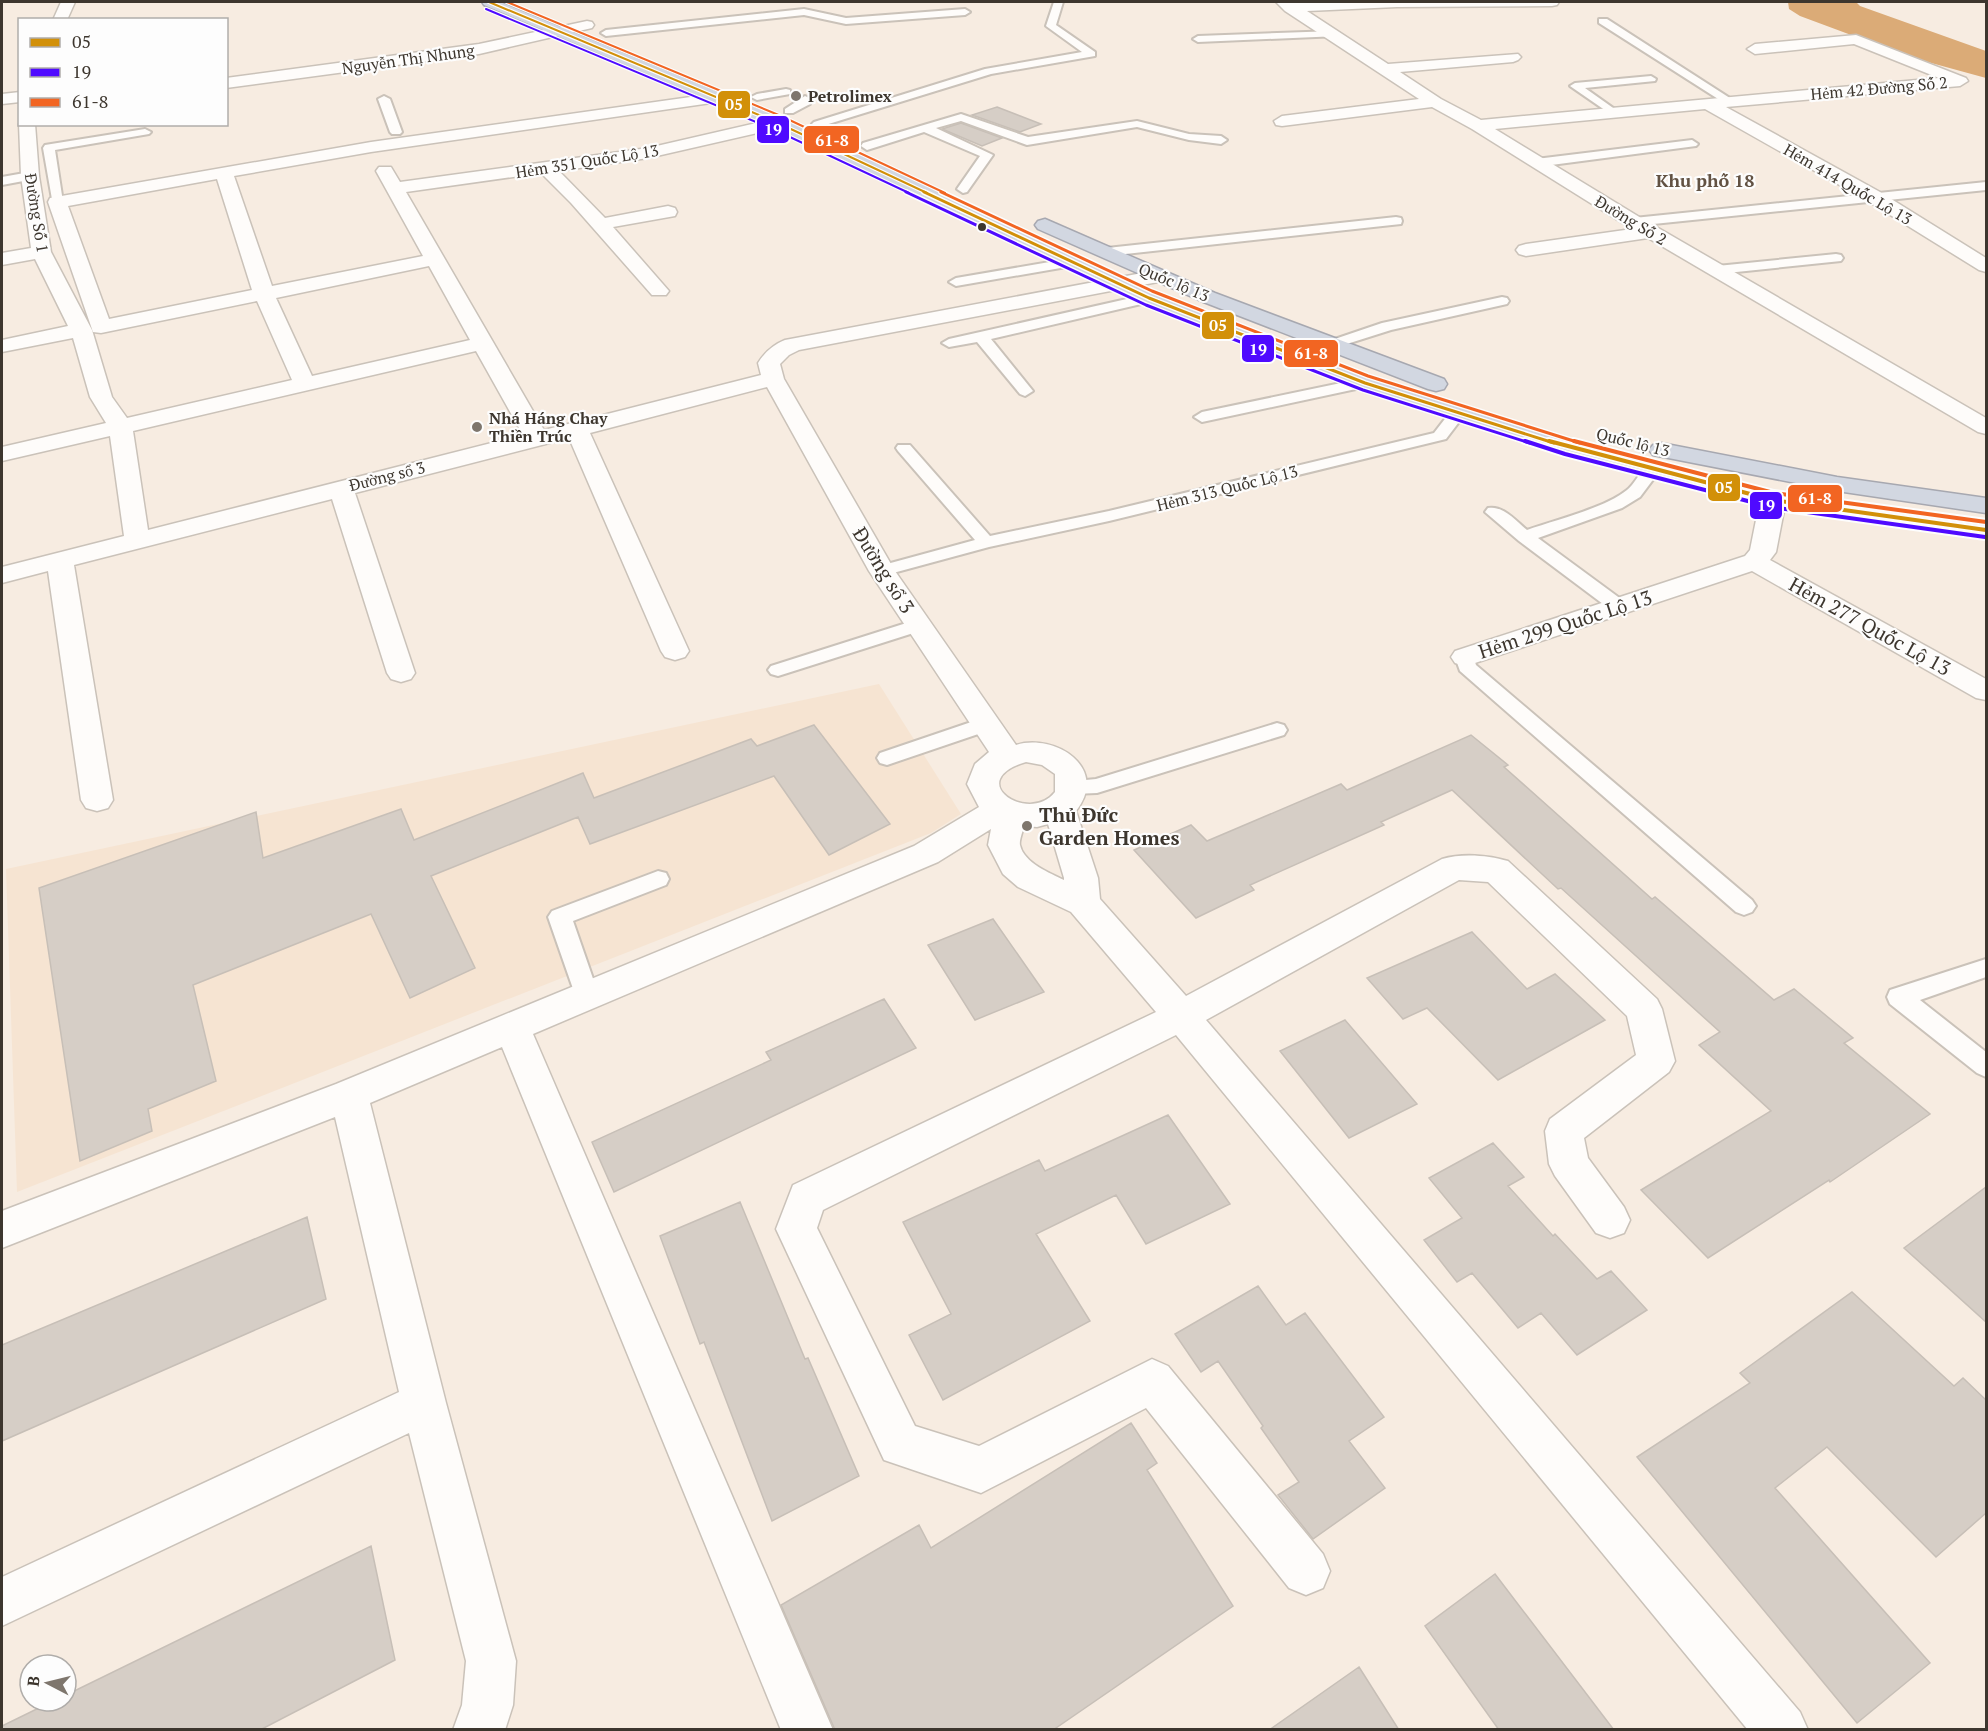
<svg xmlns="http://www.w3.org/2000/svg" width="1988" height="1731" font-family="'PT Serif',serif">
<rect width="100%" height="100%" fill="#f7ece1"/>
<path fill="#f6e4d2" d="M879 684 961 814 931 833 17 1192 6 869Z"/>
<path fill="#dbab77" d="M1788 2H1856L1860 6 1986 51V78L1913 58 1800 16 1789 9Z"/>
<path fill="#d6cec6" stroke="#c7bfb7" stroke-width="1.5" d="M997 107 1041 124 1020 132 972 115Z
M961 123 1002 138 982 146 942 129Z
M814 725 890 824 829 855 774 776 590 844 578 817 431 876 475 968 410 998 371 914 193 985 216 1081 148 1109 152 1131 80 1161 39 888 256 812 263 858 401 809 414 840 583 773 594 798 751 739 757 746Z
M1471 735 1508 765 1504 767 1652 899 1655 897 1774 1000 1794 989 1853 1038 1844 1043 1930 1114 1830 1182 1829 1180 1708 1258 1641 1190 1771 1111 1699 1045 1720 1032 1561 888 1558 889 1452 790 1381 822 1384 825 1250 885 1254 890 1196 918 1134 850 1191 825 1207 841 1341 784 1347 790Z
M993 919 1044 992 975 1020 928 945Z
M1472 932 1527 989 1555 974 1605 1020 1498 1080 1427 1008 1403 1019 1367 978Z
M884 999 916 1048 614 1192 592 1142 771 1060 766 1052Z
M1345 1020 1417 1104 1349 1138 1280 1051Z
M1168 1115 1230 1204 1146 1244 1116 1195 1036 1234 1090 1321 943 1400 909 1335 951 1314 903 1222 1039 1160 1045 1171Z
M1493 1143 1524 1177 1508 1186 1553 1236 1555 1234 1597 1279 1611 1271 1647 1310 1577 1355 1541 1313 1518 1328 1472 1273 1457 1282 1424 1240 1462 1218 1429 1178Z
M1986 1187V1322L1904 1248Z
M740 1202 805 1359 808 1358 859 1476 772 1521 704 1342 700 1344 660 1236Z
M307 1217 326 1299 2 1441V1345Z
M1258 1286 1286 1325 1305 1313 1384 1417 1349 1441 1385 1488 1313 1539 1278 1495 1299 1482 1261 1428 1263 1426 1218 1361 1201 1372 1175 1334Z
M1852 1292 1954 1386 1963 1378 1986 1400V1513L1936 1557 1827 1447 1775 1488 1930 1663 1857 1723 1637 1457 1750 1383 1740 1373Z
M1131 1423 1157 1463 1147 1470 1233 1606 1053 1730H835L781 1605 919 1525 931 1548Z
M371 1546 395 1660 260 1730H2V1726L53 1701H66V1695Z
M1495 1574 1614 1730H1499L1425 1626Z
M1359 1667 1399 1730H1269Z"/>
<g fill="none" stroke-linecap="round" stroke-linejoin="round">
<defs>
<path id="lane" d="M1054 2H1063L1056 25 1095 52V56L991 74 822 126H814L812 124 814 122 985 69 1082 52 1046 26Z
M1533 2H1544L1539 5Z
M804 9 846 18 965 9 970 12 965 15 846 24 804 15 606 36 601 33 606 30Z
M1599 19H1607L1736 102 1730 105 1726 104 1599 23Z
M1335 31 1340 34 1339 36 1198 42 1193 39 1198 36Z
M1651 76 1656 79 1655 81 1585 88 1616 110 1618 112 1612 115 1570 86 1575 83Z
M786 89 790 90V94L757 100 751 97 757 94Z
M384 96 390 99 402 132 400 134H392L390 132 378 99Z
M805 96 811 99 810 104 793 113H785V109Z
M961 114 1028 137 1137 121 1189 134 1221 136 1227 140 1221 144 1189 140 1137 127 1027 145 961 121 936 128 993 155 967 192 963 193 957 189 980 156 924 132 867 150 861 146 863 143Z
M145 129 151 132 149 134 55 150 63 202 61 205H53L43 148 45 145Z
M1692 140 1698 144 1696 146 1536 167 1530 163 1536 159Z
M30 172 34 173V179L2 185V177Z
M1986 182V190L1634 226 1628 222 1634 218Z
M1396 217 1401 218 1402 221 1401 224 1107 256 1100 252 1107 248Z
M1836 254 1841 255 1843 258 1841 261 1717 274 1710 270 1717 266Z
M1073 258 1080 262 1078 265 956 286 949 282 956 278Z
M1149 294 1154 295 1156 298 1154 301 991 339 1033 391 1025 396 1020 394 977 342 949 347 942 343 949 339Z
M1502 297 1507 298 1509 301 1507 304 1391 330 1331 349 1324 345 1326 342 1382 323Z
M1365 378 1373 383 1370 386 1202 422 1194 417 1202 412Z
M1457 409 1465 414 1446 439 1109 521 989 547 882 576 876 575 873 571 876 567 975 540 898 451 896 448 898 445H910L990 536 1109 511 1434 433 1451 411Z
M1653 464 1661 469 1640 497 1622 508 1538 538 1625 602 1627 606 1625 610H1611L1519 541 1485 512 1488 508C1503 505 1516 521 1527 530 1555 520 1605 508 1627 490 1637 482 1641 467 1653 464Z
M919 619 926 621 928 625 926 629 778 676 771 674 768 670 771 666Z
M1465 651 1472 653 1476 665 1752 900 1756 906 1752 912 1744 915 1736 912 1460 671 1455 657 1458 653Z
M986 717 993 719 996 724 993 729 887 765 880 763 877 758 880 753Z
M1277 723 1284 725 1287 730 1284 735 1097 793 1073 794 1065 792 1062 787 1065 782 1096 779Z
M658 871 666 873 669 879 666 885 573 921 599 996 596 1003 587 1006 578 1003 548 917 552 911Z
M1986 959V977L1920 1000 1986 1052V1077L1977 1073 1890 1004 1887 997 1890 990Z"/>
<path id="street" d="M61 2H75L67 20H53Z
M1276 2H1559L1557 5 1552 6 1397 7 1307 11 1388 64 1518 54 1521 57 1518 60 1513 62 1400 72 1441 99 1481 120 1939 78 1854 44 1755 54 1747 49 1755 44 1856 35 1966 78 1968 81 1960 86 1726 107 1880 192 1986 258V272L1979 270 1866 200 1705 109 1495 129 1641 218 1986 418V434L1978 432 1648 238 1526 256 1519 254 1516 250 1519 246 1526 244 1632 229 1472 129 1432 107 1282 126 1276 125 1274 121 1282 116 1419 99 1285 11Z
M719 93 725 95 727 98 725 101 371 152 234 176 272 286 423 256 376 171 379 167H391L400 182 648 148 778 118 784 119 786 123 784 127 648 158 559 171 605 218 668 206 675 208 677 212 675 216 613 227 669 291 666 295H652L571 203 541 173 406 192 544 430 761 375 758 363C765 352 773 345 785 340L1158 270 1165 272 1168 276 1165 280 1158 282 799 350 789 355 780 364 784 379 895 571 1016 745C1055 733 1110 768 1076 811L1098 878 1100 899 1186 996 1442 859C1462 853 1488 855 1508 861L1657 999 1662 1009 1675 1061 1669 1072 1584 1138 1588 1158 1624 1207 1630 1220 1624 1233 1610 1238 1596 1233 1555 1176 1549 1164 1545 1131 1550 1119 1636 1055 1627 1016 1488 882 1459 880 1206 1020 1800 1712 1808 1730H1748L1176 1035 823 1210 817 1228 915 1426 979 1446 1152 1359 1168 1366 1323 1554 1330 1571 1323 1588 1306 1595 1289 1588 1146 1408 981 1493 884 1460 776 1229 793 1185 1156 1012 1071 912 1018 887 1003 874 988 845 991 829 938 862 533 1034 833 1730H781L502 1047 370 1103 446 1403 516 1661 513 1705 505 1730H453L462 1705 466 1661 409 1433 2 1626V1577L399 1392 335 1117 2 1248V1211L336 1084 914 846 979 807 967 784 975 764 989 752 869 571 767 387 590 433 689 651 685 657 675 660 665 657 661 651 569 438 355 493 415 673 411 679 401 682 391 679 387 673 332 499 74 565 113 800 108 808 97 811 86 808 81 800 48 571 2 583V567L124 536 110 436 2 461V447L106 423 90 397 73 338 2 352V340L68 326 35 259 2 265V253L31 248 21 176 19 124H35L39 176 51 252 92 330 112 397 127 418 292 380 257 301 101 333 93 332 48 202 50 198 371 142ZM217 179 252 290 109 319 68 206ZM429 266 470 340 312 376 276 298ZM476 351 523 435 148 530 133 431ZM1026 762 1042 765 1055 774V792C1029 825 962 781 1026 762ZM1048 824 1064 878V880C1050 873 1024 863 1020 845 1019 840 1023 831 1024 826L1037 827Z
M1773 492 1782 495 1786 500 1776 552 1770 560 1986 679V700L1976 698 1752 571 1475 663 1465 666 1455 663 1451 657 1455 651 1745 556 1750 550 1760 500 1764 495Z"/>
<path id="secondary" d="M587 21 592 22 594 25 592 28 479 54 226 88V78L479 44Z
M20 92V102L2 104V94Z"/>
<path id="highway" d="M482 2H500L784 119 1156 294 1373 378 1575 442 1774 493 1986 522V538L1773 508 1559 452 1357 388 1142 302 772 127 484 5Z
M1045 219 1215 293 1444 379 1447 384 1444 389 1436 391 1428 389 1201 301 1038 229 1035 225 1038 221Z
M1661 443 1837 477 1986 498V513L1837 491 1653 455 1649 450 1653 445Z"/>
</defs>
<use href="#lane" stroke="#cac2b9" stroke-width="4"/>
<use href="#street" stroke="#cac2b9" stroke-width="3"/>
<use href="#secondary" stroke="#cac2b9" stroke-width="3"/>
<use href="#highway" stroke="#a7a8b0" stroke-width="3"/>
<use href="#lane" fill="#fefcfa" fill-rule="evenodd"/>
<use href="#street" fill="#fefcfa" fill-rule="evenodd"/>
<use href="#secondary" fill="#fefcfa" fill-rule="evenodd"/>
<use href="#highway" fill="#d2d7e1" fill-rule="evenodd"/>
<defs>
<path id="bus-1-far2" d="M489 2 778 123 927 193"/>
<path id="bus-1-far1" d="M924 192 1149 298 1365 383 1554 443"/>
<path id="bus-1" d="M1549 441 1773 500 1986 530"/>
<path id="bus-2-far2" d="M486 9 775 130 909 193"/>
<path id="bus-2-far1" d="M906 192 1146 305 1363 390 1530 443"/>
<path id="bus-2" d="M1525 441 1565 454 1771 507 1985 537"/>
<path id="bus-3-far2" d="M507 2 781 116 945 193"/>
<path id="bus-3-far1" d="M941 192 1152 291 1368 376 1580 443"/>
<path id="bus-3" d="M1574 441 1774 493 1986 522"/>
</defs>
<use href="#bus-1-far2" stroke="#fdfdfd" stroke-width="4.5"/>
<use href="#bus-1-far1" stroke="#fdfdfd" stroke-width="6"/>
<use href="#bus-1" stroke="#fdfdfd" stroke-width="8"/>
<use href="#bus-2-far2" stroke="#fdfdfd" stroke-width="4.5"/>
<use href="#bus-2-far1" stroke="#fdfdfd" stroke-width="6"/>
<use href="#bus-2" stroke="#fdfdfd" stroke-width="8"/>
<use href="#bus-3-far2" stroke="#fdfdfd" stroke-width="4.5"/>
<use href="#bus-3-far1" stroke="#fdfdfd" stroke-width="6"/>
<use href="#bus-3" stroke="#fdfdfd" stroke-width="8"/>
<use href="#bus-1-far2" stroke="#d29009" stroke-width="2"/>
<use href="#bus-1-far1" stroke="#d29009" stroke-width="3"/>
<use href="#bus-1" stroke="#d29009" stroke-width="4"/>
<use href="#bus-2-far2" stroke="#4f0aff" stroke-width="2"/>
<use href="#bus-2-far1" stroke="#4f0aff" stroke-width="3"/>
<use href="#bus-2" stroke="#4f0aff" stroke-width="4"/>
<use href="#bus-3-far2" stroke="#f26522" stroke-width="2"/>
<use href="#bus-3-far1" stroke="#f26522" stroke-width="3"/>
<use href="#bus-3" stroke="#f26522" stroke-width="4"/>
</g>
<g fill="#7e766d" stroke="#fdfdfd" stroke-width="2">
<circle cx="796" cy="96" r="6"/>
<circle cx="477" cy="427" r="6"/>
<circle cx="1027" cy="826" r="6"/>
</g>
<circle fill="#3d362e" stroke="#fdfdfd" stroke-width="2" cx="982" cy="227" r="5"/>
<g text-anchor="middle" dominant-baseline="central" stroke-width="4.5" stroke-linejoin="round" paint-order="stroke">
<g font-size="16" fill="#3d362e" stroke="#fdfdfd">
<text transform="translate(408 59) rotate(-8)">Nguyễn Thị Nhung</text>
<text transform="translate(1879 88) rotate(-5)">Hẻm 42 Đường Số 2</text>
<text transform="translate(587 161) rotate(-9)">Hẻm 351 Quốc Lộ 13</text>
<text transform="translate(1848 184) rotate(30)">Hẻm 414 Quốc Lộ 13</text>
<text transform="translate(37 213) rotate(81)">Đường Số 1</text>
<text transform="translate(1631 220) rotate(31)">Đường Số 2</text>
<text transform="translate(1174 282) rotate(23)">Quốc lộ 13</text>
<text transform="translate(1633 442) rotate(14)">Quốc lộ 13</text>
<text transform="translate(387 476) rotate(-14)">Đường sổ 3</text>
<text transform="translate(1227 488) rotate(-14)">Hẻm 313 Quốc Lộ 13</text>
</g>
<g font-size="16" font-weight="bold" fill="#3d362e" stroke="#fdfdfd" text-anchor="start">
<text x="808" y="96">Petrolimex</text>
<text x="489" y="418">Nhá Háng Chay<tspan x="489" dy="18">Thiền Trúc</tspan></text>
</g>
<g font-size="18" font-weight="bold" fill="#625243" stroke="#fdfdfd">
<text x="1705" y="180">Khu phố 18</text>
</g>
<g font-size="20" fill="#3d362e" stroke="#fdfdfd">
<text transform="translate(884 570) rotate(58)">Đường sổ 3</text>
<text transform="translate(1565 624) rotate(-18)">Hẻm 299 Quốc Lộ 13</text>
<text transform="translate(1870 626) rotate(29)">Hẻm 277 Quốc Lộ 13</text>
</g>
<g font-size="20" font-weight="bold" fill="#3d362e" stroke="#fdfdfd" text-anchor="start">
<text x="1039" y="814">Thủ Đức<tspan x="1039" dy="23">Garden Homes</tspan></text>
</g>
</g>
<g stroke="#fdfdfd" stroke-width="2">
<rect x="717" y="90" width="34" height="29" rx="6" fill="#d29009"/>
<rect x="756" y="115" width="34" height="29" rx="6" fill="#4f0aff"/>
<rect x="803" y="125" width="57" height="29" rx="6" fill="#f26522"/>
<rect x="1201" y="311" width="34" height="29" rx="6" fill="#d29009"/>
<rect x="1241" y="334" width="34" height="29" rx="6" fill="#4f0aff"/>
<rect x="1283" y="339" width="56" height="29" rx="6" fill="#f26522"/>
<rect x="1707" y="473" width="34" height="29" rx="6" fill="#d29009"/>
<rect x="1787" y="484" width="56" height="29" rx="6" fill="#f26522"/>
<rect x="1749" y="491" width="34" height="29" rx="6" fill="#4f0aff"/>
</g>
<g font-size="16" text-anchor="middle" font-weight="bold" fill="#fff">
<text x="734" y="110">05</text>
<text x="773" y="135">19</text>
<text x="832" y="146">61-8</text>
<text x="1218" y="331">05</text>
<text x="1258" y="355">19</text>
<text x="1311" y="359">61-8</text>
<text x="1724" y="493">05</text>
<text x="1815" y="504">61-8</text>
<text x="1766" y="511">19</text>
</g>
<rect width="1988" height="1731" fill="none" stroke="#3d362e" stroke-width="6"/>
<rect x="18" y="18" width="210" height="108" fill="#fdfdfd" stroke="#b0adaa" stroke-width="1.5"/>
<rect x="30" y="38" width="30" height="9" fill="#d29009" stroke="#b0adaa" stroke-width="1.5"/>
<text x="72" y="48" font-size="18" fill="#3d362e">05</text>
<rect x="30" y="68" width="30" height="9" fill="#4f0aff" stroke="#b0adaa" stroke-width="1.5"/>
<text x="72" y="78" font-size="18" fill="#3d362e">19</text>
<rect x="30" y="98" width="30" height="9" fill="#f26522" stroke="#b0adaa" stroke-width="1.5"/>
<text x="72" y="108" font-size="18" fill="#3d362e">61-8</text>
<g transform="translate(48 1683) rotate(277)"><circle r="28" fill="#fdfdfd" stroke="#b0adaa" stroke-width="1.5"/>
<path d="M0-4.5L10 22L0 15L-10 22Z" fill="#7e766d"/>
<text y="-9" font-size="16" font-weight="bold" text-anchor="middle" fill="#3d362e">B</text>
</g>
</svg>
